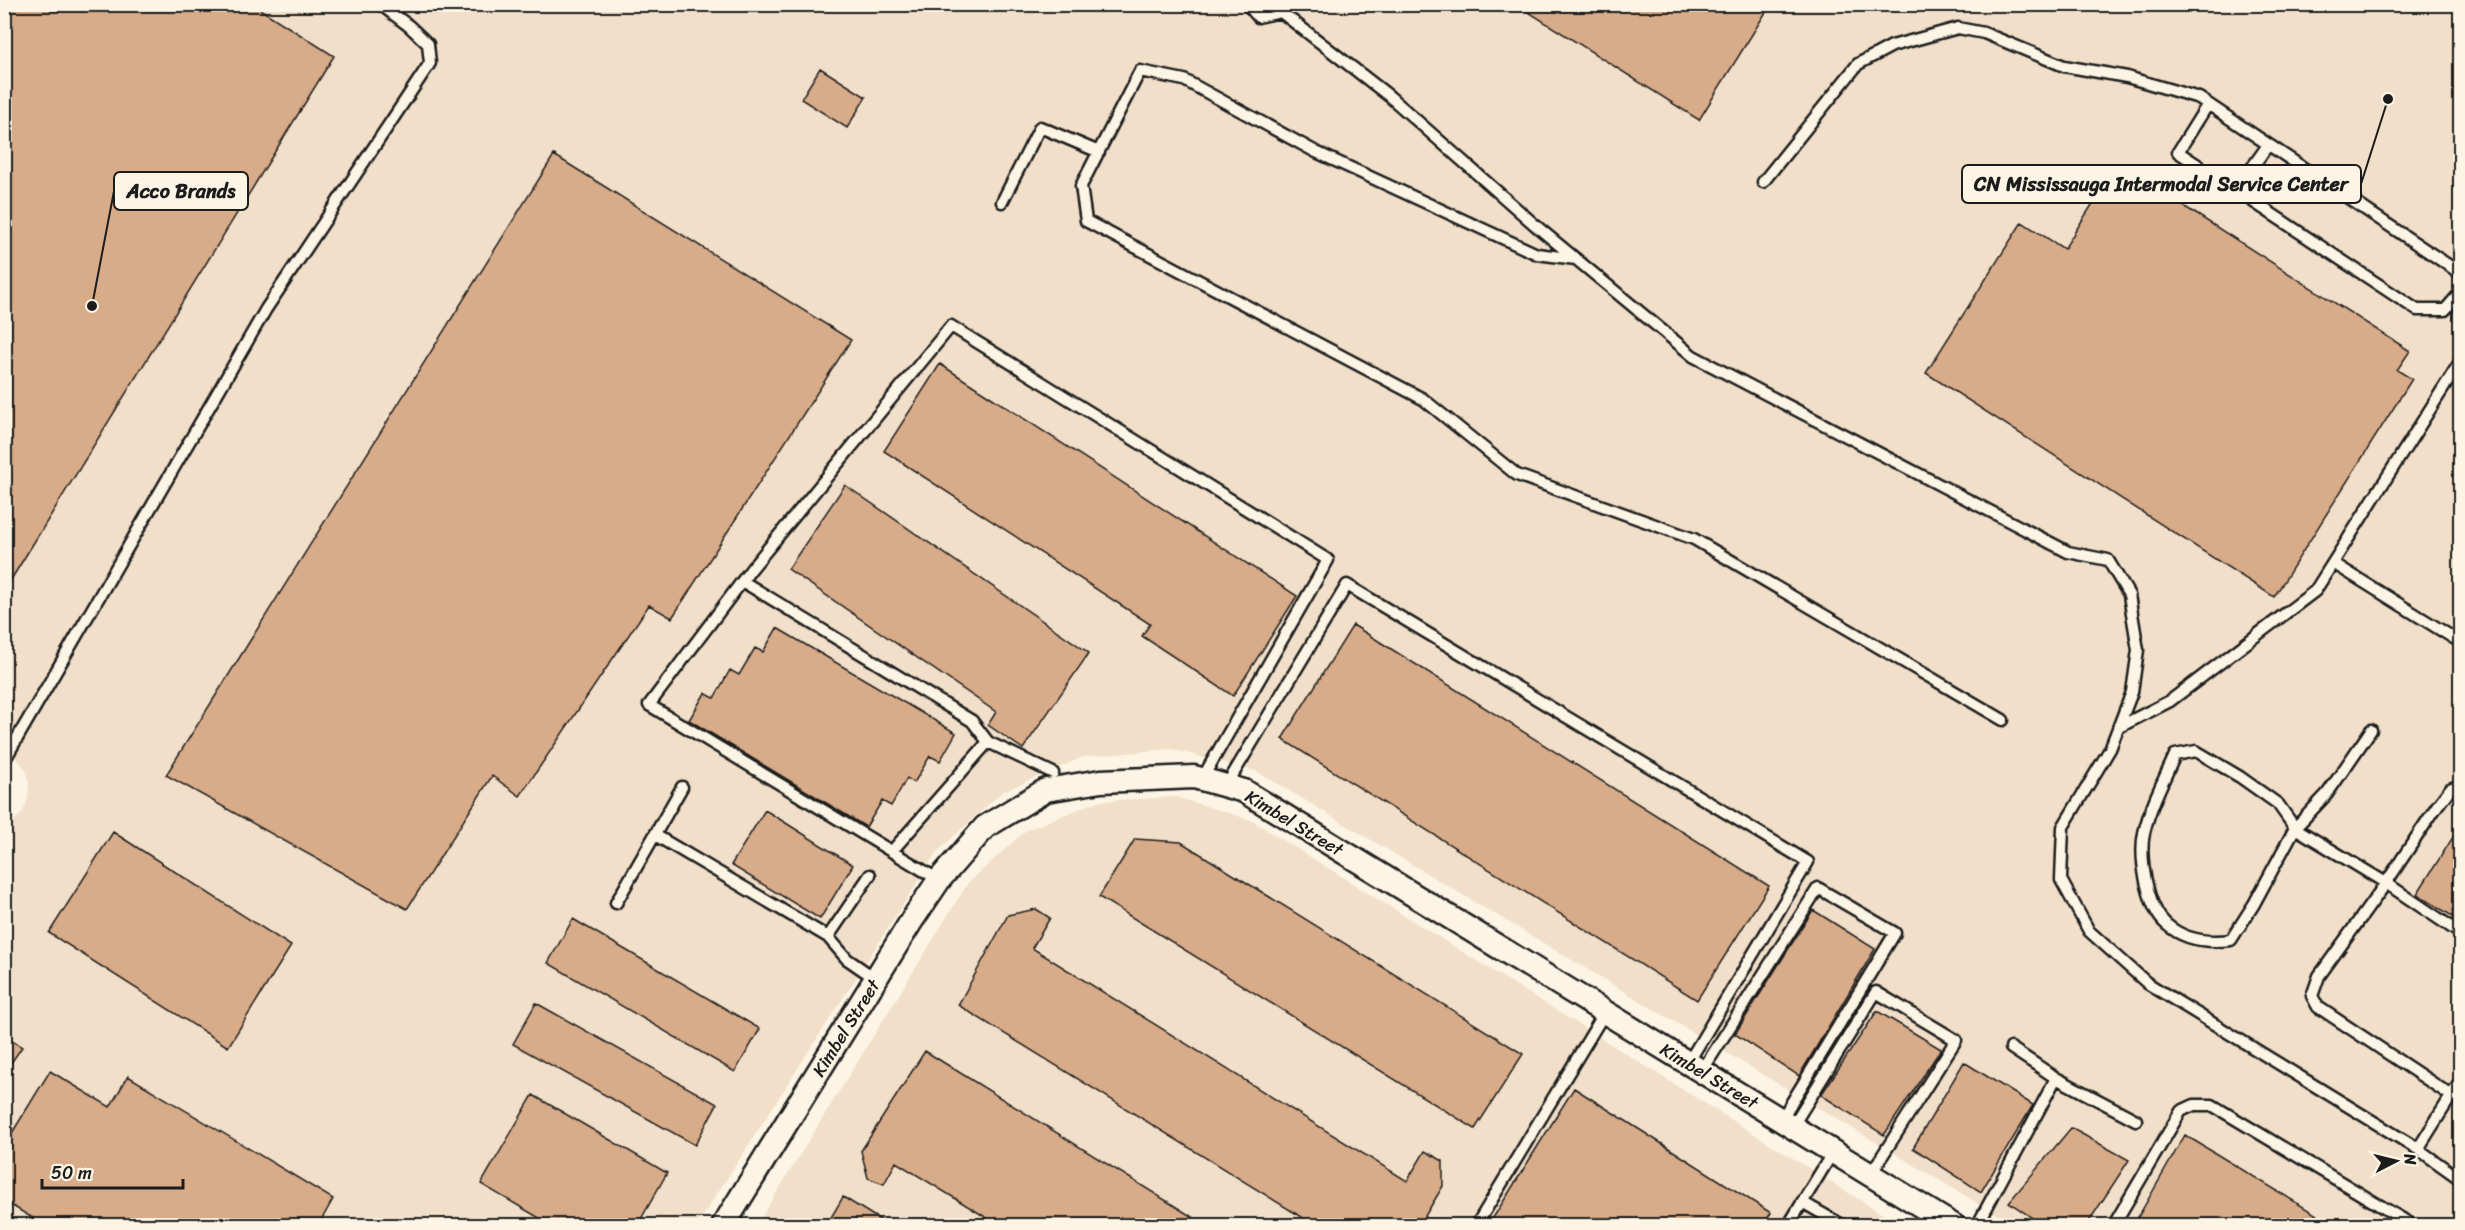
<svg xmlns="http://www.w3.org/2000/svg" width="2465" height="1230" font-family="Sriracha,sans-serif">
<rect width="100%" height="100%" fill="#fcf5e5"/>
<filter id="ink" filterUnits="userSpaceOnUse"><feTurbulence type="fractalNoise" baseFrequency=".0167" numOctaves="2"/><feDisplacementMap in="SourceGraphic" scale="12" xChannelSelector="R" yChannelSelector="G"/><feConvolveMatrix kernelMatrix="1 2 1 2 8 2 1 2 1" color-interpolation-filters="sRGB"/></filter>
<g filter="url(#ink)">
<path fill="#f1dfc9" d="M5 5H2460V1225H2014L1256 771 1171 749 1083 757 1002 792 937 852 697 1225H5V827L13 822 23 812 28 798 29 784 26 770 18 759 5 749Z
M1176 797 1251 820 1900 1225 756 1226 968 883 1026 830 1099 801Z"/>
<path fill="#d8ab89" stroke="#1c1c1c" stroke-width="1.5" d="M4 4H252L334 56 4 591Z
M1516 4H1771L1699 120Z
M820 68 866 97 847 128 801 99Z
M554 155 851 340 672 618 649 605 520 796 492 776 407 909 166 775Z
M2118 164 2410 351 2397 370 2412 379 2274 597 1926 373 2022 222 2064 249Z
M940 364 1297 596 1233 696 1142 636 1150 624 884 451Z
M845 485 1089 653 1023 749 988 725 996 712 788 569Z
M1353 625 1769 886 1697 1000 1282 739Z
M777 628 956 733 940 761 930 756 914 783 907 778 891 806 882 801 866 827 689 720 705 693 714 698 730 670 739 675 755 648 763 652Z
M765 810 853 865 820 919 731 865Z
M2460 826V921L2417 894Z
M113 832 291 946 228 1047 49 933Z
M1135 839 1181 842 1523 1054 1475 1129 1099 897Z
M1036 909 1050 918 1032 948 1407 1181 1425 1151 1443 1161V1186L1419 1226H1316L958 1005 1008 915Z
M1813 910 1875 949 1799 1076 1735 1034Z
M573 919 760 1029 735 1072 548 963Z
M536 1003 717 1104 695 1145 513 1044Z
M1877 1011 1941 1049 1884 1135 1821 1095Z
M4 1036 22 1047 4 1073Z
M925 1051 1207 1226H1000L896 1162 884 1184 868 1178 861 1151Z
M1964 1062 2033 1105 1981 1192 1913 1148Z
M50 1071 110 1107 128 1076 333 1199 318 1226H46L4 1201V1146Z
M1574 1088 1771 1213 1762 1226H1488Z
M533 1095 667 1173 637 1226H553L481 1184Z
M2071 1128 2129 1160 2086 1226H2044L2009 1202Z
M2185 1135 2335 1226H2133Z
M843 1197 890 1226H826Z"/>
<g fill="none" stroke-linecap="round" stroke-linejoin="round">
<defs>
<path id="lane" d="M1247 4 1258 17 1281 12
M1280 4 1281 12 1389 96 1535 225 1693 356 2068 552 2108 560 2129 595 2138 650 2132 692 2110 749 2063 827 2061 880 2089 931 2147 983 2418 1149 2460 1179
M2208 104 2178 152 2417 310H2445L2460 293
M1763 182 1858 64 1892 46 1958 28 1984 33 2064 66 2127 77 2199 98 2460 273
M2236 190 2268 145
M1002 202 1040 127 1099 152
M1576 259 1537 254 1316 152 1184 80 1140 71 1081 186 1086 221 1423 399 1517 475 1694 539 2003 720
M2333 563 2460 642
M742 581 972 721 988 742 892 851
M2119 727 2170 701 2315 591 2460 362
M2371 730 2327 794 2295 828 2254 904 2231 940C2208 943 2185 941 2166 924 2147 907 2139 857 2144 833 2150 806 2164 780 2175 755L2196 751 2240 777 2278 804 2295 828 2386 883 2460 933
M988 742 1053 773
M4 761 266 309 430 63 428 44 409 26 380 4
M1226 786 1347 585 1808 862 1688 1063
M655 835 828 937 847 959 876 979
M939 880 649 705 752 568 951 326 1328 560 1202 779
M616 903 682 787
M828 937 870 875
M2011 1048 2056 1078
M1702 1071 1818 888 1895 933 1781 1120
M2452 1096 2318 1007 2312 996 2319 976 2386 883 2437 806 2450 789 2460 785
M1792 1127 1876 992 1956 1040 1870 1175
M2418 1149 2460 1082
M1802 1202 1844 1226
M1476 1226 1605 1012
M1788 1226 1833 1152
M1977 1226 2056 1078 2136 1120
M2113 1226 2181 1111 2194 1105H2212L2414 1226"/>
<path id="street" d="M723 1226 912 920 939 880 985 827 1046 790 1101 781 1194 777 1244 791 1954 1226"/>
</defs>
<use href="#lane" stroke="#1c1c1c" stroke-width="15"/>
<use href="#street" stroke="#1c1c1c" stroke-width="27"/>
<use href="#lane" stroke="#fcf5e5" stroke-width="10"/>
<use href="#street" stroke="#fcf5e5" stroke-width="22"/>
</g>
</g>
<g text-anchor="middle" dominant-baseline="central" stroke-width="4.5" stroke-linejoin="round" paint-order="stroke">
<g font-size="18" fill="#1c1c1c" stroke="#fcf5e5">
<text transform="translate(1294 823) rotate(31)">Kimbel Street</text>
<text transform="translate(846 1028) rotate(-58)">Kimbel Street</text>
<text transform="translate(1709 1076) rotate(31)">Kimbel Street</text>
</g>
</g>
<path fill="none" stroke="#1c1c1c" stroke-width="2" d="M2388 99L2361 184M92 306L114 191"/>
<g fill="#1c1c1c" stroke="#fcf5e5" stroke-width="2">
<circle cx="2388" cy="99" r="6"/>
<circle cx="92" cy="306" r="6"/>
</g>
<g fill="#fcf5e5" stroke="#1c1c1c" stroke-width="2">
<rect x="1962" y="165" width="399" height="38" rx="6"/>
<rect x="114" y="172" width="134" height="38" rx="6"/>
</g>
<g font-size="20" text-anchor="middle" font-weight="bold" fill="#1c1c1c">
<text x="2161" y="191">CN Mississauga Intermodal Service Center</text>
<text x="181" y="198">Acco Brands</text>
</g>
<rect width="2465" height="1230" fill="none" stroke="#fcf5e5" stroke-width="24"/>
<rect x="12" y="12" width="2441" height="1206" fill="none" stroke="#1c1c1c" stroke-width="2" filter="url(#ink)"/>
<g transform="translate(2396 1161) rotate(83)" stroke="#fcf5e5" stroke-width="4.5" paint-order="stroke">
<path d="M0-4.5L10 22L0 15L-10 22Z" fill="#1c1c1c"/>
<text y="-9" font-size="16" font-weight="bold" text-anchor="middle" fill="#1c1c1c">N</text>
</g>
<path d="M42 1179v9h141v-9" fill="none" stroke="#1c1c1c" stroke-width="3"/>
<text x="51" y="1179" font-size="18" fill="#1c1c1c" stroke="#fcf5e5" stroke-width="4.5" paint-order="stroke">50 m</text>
</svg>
